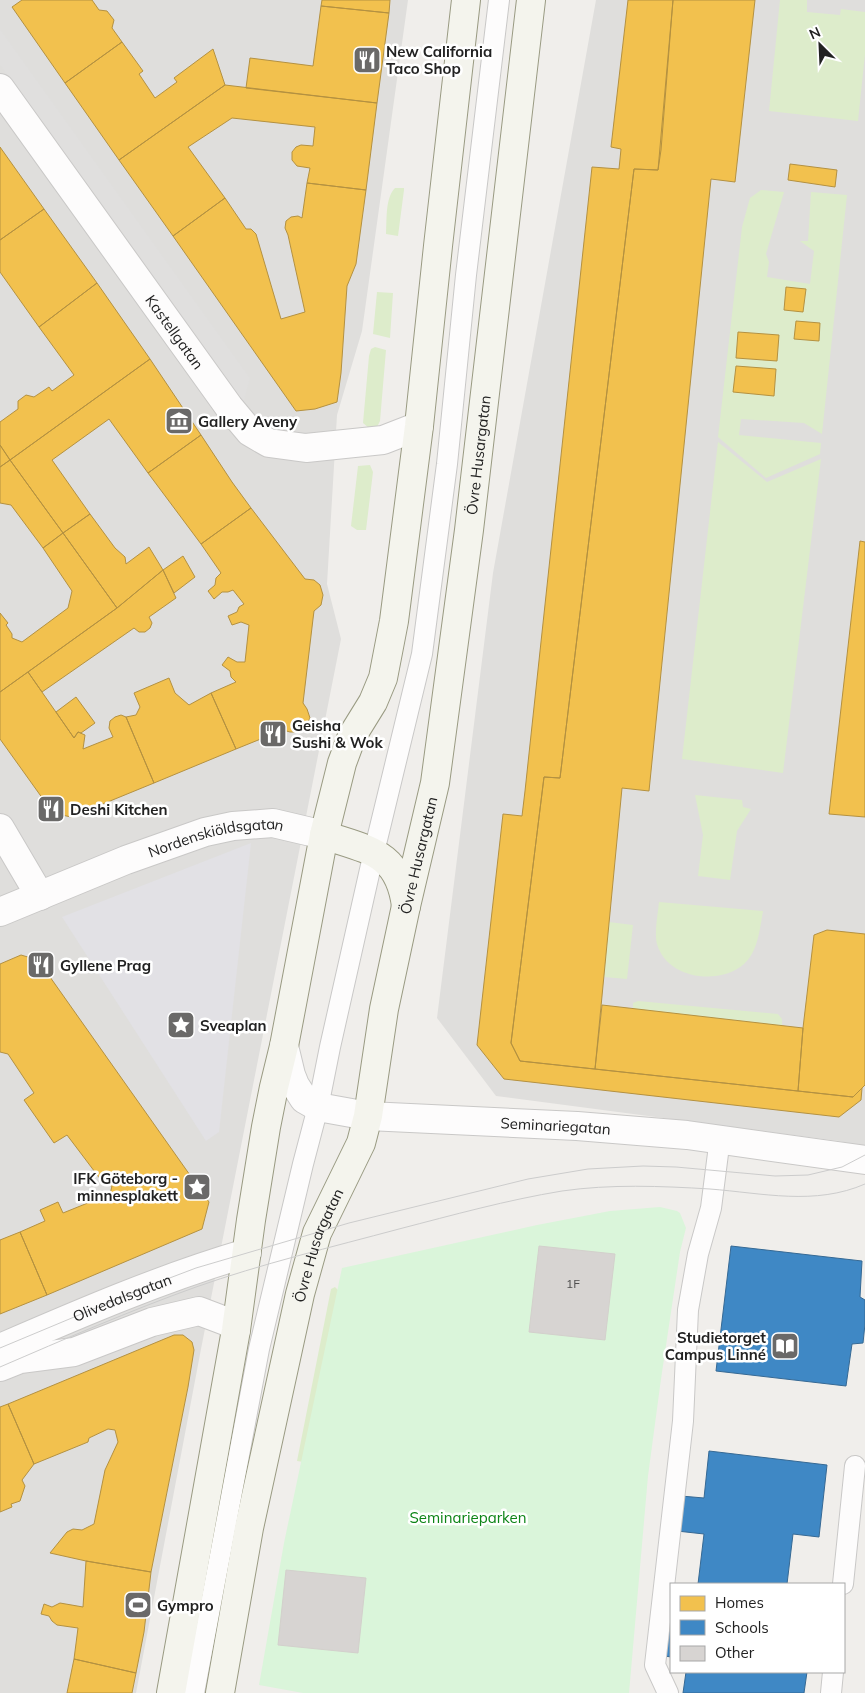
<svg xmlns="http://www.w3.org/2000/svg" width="865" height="1693" font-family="Mulish,sans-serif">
<rect width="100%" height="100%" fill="#f0eeeb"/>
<path fill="#dfdedc" d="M0 0H408L362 331 337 415 327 584 341 639 201 1349 136 1693H0Z
M596 0H865V1147L839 1141 496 1096 437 1018 493 573Z"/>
<path fill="#ddeccb" d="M780 0H807V12L840 15 841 9 865 12V54L858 121 769 111Z
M395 188H404V190L398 236 386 234C387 220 385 198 395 188Z
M761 190 784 192 766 254 769 262 767 277 810 284 814 251 800 241H808L811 192 847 195 822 434 804 423 741 419 739 435 821 443 820 454 766 478 718 437 742 227 750 198Z
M377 292 393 293 390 338 373 334Z
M375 347 386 350 380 421 377 427 370 429 363 423 369 356 371 349Z
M718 442 767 482 821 459 783 773 682 759Z
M370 465 373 472 366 530H357L351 526 358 466Z
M695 795 742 800 743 807 751 809 737 831 730 880 698 876 703 835Z
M659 902 763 911C760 928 758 952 744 964 719 986 667 979 657 944 654 934 658 913 659 902Z
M609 922 633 925 627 979 604 977Z
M638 1001 778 1014 782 1019V1026L633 1009V1003Z
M335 1287 343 1295 324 1465 297 1461 331 1289Z"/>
<path fill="#daf5da" d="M660 1207 677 1211 680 1213 686 1228 680 1252 661 1379 648 1476 629 1693H303L259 1685 284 1543 342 1268 537 1225 610 1211Z"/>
<path fill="#e0dfde" d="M0 29 250 378 242 408 0 65Z"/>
<path fill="#e2e1e5" d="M251 843 219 1132 206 1141 62 917Z"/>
<path fill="#f2c14e" stroke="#b49141" d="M22 0H92L99 10 107 11 114 20 112 28 122 42 65 83 12 7Z
M322 0H390L389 13 321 6Z
M628 0H673L661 150 658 170 634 169 560 778 544 777 511 1043 520 1061 853 1097 862 1088 861 1100 839 1117 504 1079 477 1045 503 814 522 816 525 791 592 167 619 169 621 149 611 147Z
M673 0H755L735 182 711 179 649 791 622 788 595 1069 520 1061 511 1043 544 777 560 778 634 169 658 170Z
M321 6 389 13 377 103 246 88 250 58 313 66Z
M122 42 143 71 139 74 155 98 177 82 174 78 213 49 225 85 119 160 65 83Z
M225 85 377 103 366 190 307 183 310 168 297 166 292 160V152L296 147 301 145 313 146 315 127 232 118 188 147 225 198 173 236 119 160Z
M0 147 44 209 0 240Z
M790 164 837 170 835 187 788 180Z
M307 183 366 190 356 264 347 286 341 373 337 402 315 409 296 411 173 236 225 198 246 229H251L256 234 281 319 305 312 288 235 285 228 286 221 291 217 298 216 302 218Z
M44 209 97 283 39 327 0 272V240Z
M97 283 150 359 10 460 0 445V422L18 409V401L26 395 34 397 49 387 52 391 74 375 39 327Z
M786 287 806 289 803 312 784 310Z
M796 321 820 323 819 341 794 339Z
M738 332 779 335 777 361 736 358Z
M150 359 201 435 148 473 109 419 52 460 90 514 63 533 10 460Z
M736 366 776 369 774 396 733 392Z
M201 435 232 482 251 508 201 544 148 473Z
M0 445 10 460 0 467Z
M10 460 63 533 43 548 11 505 0 503V467Z
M251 508 305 579 314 580 320 585 323 595 321 605 314 611 313 619 303 703 307 709 310 718 306 726 298 732H290L283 730 236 749 211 693 236 682 231 677 230 671 222 665 228 657 237 662H245L249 625 241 622 232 625 228 616 237 612 239 607 244 604 233 590 228 592H222L214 599 208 591 215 585 216 578 221 573 201 544Z
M90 514 115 548 125 557 126 564 149 547 163 570 117 608 63 533Z
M63 533 117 608 0 692V613L8 623 6 625 12 634V638L22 642 68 608 72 591 43 548Z
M860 541 865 542V817L829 814Z
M183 556 195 577 174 593 163 570Z
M163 570 176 598 149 617 152 623 150 628 145 632H139L134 628 42 692 28 672 117 608Z
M28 672 74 738 78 732 85 735 83 749 113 737 109 728 110 721 115 717 121 715 126 717 154 783 71 817 53 813 0 739V692Z
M169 678 175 693 189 705 211 693 236 749 154 783 126 717 136 715 140 707 134 693Z
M76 697 95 723 81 733 78 732 74 738 56 712Z
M827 930 865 934V1085L853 1097 798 1091 803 1028 814 935Z
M21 955 38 960 209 1202 202 1229 47 1295 20 1232 45 1221 40 1210 58 1202 63 1213 110 1194 112 1186 104 1184 67 1135 54 1143 24 1100 34 1093 8 1054 0 1052V964Z
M602 1005 803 1028 798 1091 595 1069Z
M20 1232 47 1295 0 1314V1240Z
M174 1335H183L192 1342 194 1350 188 1387 151 1572 86 1561 50 1553 67 1532 73 1529 82 1530 94 1524 105 1470 118 1442 115 1430 108 1429 89 1438 88 1442 34 1464 8 1404Z
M8 1404 34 1464 22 1480 25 1486 20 1501 11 1504 12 1507 0 1512V1407Z
M86 1561 151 1572 144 1632 136 1673 74 1659 78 1628 57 1625 52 1621 49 1616 41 1614 44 1604 52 1607 60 1603 83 1607Z
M74 1659 136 1673 132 1693H67Z"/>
<path fill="#3f88c5" stroke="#366994" d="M731 1246 862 1261 860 1297 865 1300V1324L863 1343 852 1344 846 1386 716 1371Z
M709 1451 827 1465 819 1537 793 1534 787 1584H698L704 1534 677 1531 681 1496 704 1498Z
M670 1617H671V1657L665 1656Z
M686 1672H807L804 1693H683Z"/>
<path fill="#d7d4d2" stroke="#d3d0cc" d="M539 1246 615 1254 605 1340 529 1332Z
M286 1570 366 1578 358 1653 278 1645Z"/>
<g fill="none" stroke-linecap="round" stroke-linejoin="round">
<defs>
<path id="service" d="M843 1584 855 1466
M194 1693 259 1349 303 1164 318 1107 330 1047 374 852 422 654 447 464 466 275 499 0
M668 1693 655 1665 683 1421 688 1310 698 1254 711 1208 720 1138
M831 1693 833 1672"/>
<g id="minor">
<path id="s1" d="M0 88 229 407 250 432 269 443 306 448 383 440 419 426"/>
<path d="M0 828 40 896"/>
<path id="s2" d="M0 912 126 860 205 832 233 826 273 823 324 835"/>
<path id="s3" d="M284 1046 291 1075 295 1085 304 1099 318 1107 368 1116 577 1126 687 1135 865 1160"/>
<path id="s4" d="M0 1348C81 1313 162 1278 247 1253"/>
<path d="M0 1367 20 1359 74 1352 152 1322 199 1311 228 1322 236 1330"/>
</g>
<g id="secondary">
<path d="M324 835C368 850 399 852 406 906"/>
<path d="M171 1693 236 1330 251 1220 266 1127 274 1087 284 1046 324 835 342 763 352 736 373 702 383 678 394 621 419 426 438 246 466 0"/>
<path id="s5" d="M220 1693 249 1528 300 1294 317 1233 361 1143 368 1116 384 1009 406 906 435 783 469 530 531 0"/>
</g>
</defs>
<use href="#service" stroke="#c9c8c7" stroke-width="22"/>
<use href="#minor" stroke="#c9c8c7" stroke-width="30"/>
<use href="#secondary" stroke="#999a82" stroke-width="30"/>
<use href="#service" stroke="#fdfcfc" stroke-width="20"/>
<use href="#minor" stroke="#fdfcfc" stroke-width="28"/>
<use href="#secondary" stroke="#f4f4ed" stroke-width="28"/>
<path stroke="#ccc" stroke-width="1" d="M0 1348 146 1287 196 1268 349 1223 528 1179 588 1169 643 1166 676 1167 775 1176 808 1175 842 1167 865 1155
M0 1367C65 1339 129 1311 196 1287 261 1264 332 1247 399 1229 453 1215 507 1200 562 1191 610 1184 661 1186 710 1189 762 1193 815 1206 865 1184"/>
</g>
<defs>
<symbol id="restaurant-square" viewBox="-11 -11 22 22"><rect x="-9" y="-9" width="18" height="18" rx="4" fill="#6a6968" stroke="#fff"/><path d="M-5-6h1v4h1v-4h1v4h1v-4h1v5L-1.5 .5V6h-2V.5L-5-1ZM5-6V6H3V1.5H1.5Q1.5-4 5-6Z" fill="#fff"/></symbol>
<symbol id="museum-square" viewBox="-11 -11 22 22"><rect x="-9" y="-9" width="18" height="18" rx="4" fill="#6a6968" stroke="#fff"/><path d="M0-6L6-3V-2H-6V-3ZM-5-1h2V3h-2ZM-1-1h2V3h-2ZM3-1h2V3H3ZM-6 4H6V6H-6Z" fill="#fff"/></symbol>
<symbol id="sight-square" viewBox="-11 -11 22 22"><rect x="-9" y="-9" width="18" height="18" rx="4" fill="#6a6968" stroke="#fff"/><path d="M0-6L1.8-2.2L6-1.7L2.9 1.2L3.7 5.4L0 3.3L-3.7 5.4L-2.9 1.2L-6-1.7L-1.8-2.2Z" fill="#fff"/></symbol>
<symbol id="library-square" viewBox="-11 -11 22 22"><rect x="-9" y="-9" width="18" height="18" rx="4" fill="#6a6968" stroke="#fff"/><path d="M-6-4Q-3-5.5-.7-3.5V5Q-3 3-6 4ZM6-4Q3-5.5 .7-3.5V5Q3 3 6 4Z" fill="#fff"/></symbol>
<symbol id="stadium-square" viewBox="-11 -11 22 22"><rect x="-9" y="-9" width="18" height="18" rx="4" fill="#6a6968" stroke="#fff"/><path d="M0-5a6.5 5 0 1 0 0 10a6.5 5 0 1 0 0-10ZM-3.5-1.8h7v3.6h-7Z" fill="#fff"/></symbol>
</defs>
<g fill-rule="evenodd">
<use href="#restaurant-square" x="351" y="44" width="32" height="32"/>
<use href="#museum-square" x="163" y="405" width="32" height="32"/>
<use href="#restaurant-square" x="257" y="718" width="32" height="32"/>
<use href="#restaurant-square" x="35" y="793" width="32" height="32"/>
<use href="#restaurant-square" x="25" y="949" width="32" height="32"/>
<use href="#sight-square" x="165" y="1009" width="32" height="32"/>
<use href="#sight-square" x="181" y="1171" width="32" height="32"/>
<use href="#library-square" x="769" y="1330" width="32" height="32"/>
<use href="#stadium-square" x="122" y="1589" width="32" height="32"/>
</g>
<g text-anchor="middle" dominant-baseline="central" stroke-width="5" stroke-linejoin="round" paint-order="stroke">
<g font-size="12" fill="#4f4e4e">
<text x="573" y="1283">1F</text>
</g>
<g font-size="15" font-weight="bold" fill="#222" stroke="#fff" text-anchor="start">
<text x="386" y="51">New California<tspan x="386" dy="17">Taco Shop</tspan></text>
<text x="198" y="421">Gallery Aveny</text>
<text x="292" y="725">Geisha<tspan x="292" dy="17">Sushi &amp; Wok</tspan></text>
<text x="70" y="809">Deshi Kitchen</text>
<text x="60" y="965">Gyllene Prag</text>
<text x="200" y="1025">Sveaplan</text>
<text x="178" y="1178" text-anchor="end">IFK Göteborg -<tspan x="178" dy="17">minnesplakett</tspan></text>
<text x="766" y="1337" text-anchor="end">Studietorget<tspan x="766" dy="17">Campus Linné</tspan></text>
<text x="157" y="1605">Gympro</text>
</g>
<g font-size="15" fill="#222" stroke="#fff">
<text stroke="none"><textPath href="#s1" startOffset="300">Kastellgatan</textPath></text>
<text stroke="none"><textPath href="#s5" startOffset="1269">Övre Husargatan</textPath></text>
<text stroke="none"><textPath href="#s2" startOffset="230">Nordenskiöldsgatan</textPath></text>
<text stroke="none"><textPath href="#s5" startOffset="864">Övre Husargatan</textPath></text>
<text stroke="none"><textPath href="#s3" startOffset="312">Seminariegatan</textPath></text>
<text stroke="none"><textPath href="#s5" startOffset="459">Övre Husargatan</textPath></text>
<text stroke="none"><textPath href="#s4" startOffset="132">Olivedalsgatan</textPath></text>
</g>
<g font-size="15" fill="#0c8416" stroke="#fff">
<text x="468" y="1517">Seminarieparken</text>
</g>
</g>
<rect x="670" y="1583" width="175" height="90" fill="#ffffff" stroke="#a7a7a7"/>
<rect x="680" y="1596" width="25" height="15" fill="#f2c14e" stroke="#a7a7a7"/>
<text x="715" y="1608" font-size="15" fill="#222222">Homes</text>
<rect x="680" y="1620" width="25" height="15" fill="#3f88c5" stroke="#a7a7a7"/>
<text x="715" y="1633" font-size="15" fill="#222222">Schools</text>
<rect x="680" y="1646" width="25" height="15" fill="#d7d4d2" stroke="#a7a7a7"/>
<text x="715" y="1658" font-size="15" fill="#222222">Other</text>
<g transform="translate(820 45) rotate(336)" stroke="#ffffff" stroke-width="4" paint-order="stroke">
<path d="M0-4L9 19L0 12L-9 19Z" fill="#222222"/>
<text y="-8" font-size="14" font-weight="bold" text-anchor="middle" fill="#222222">N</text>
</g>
</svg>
